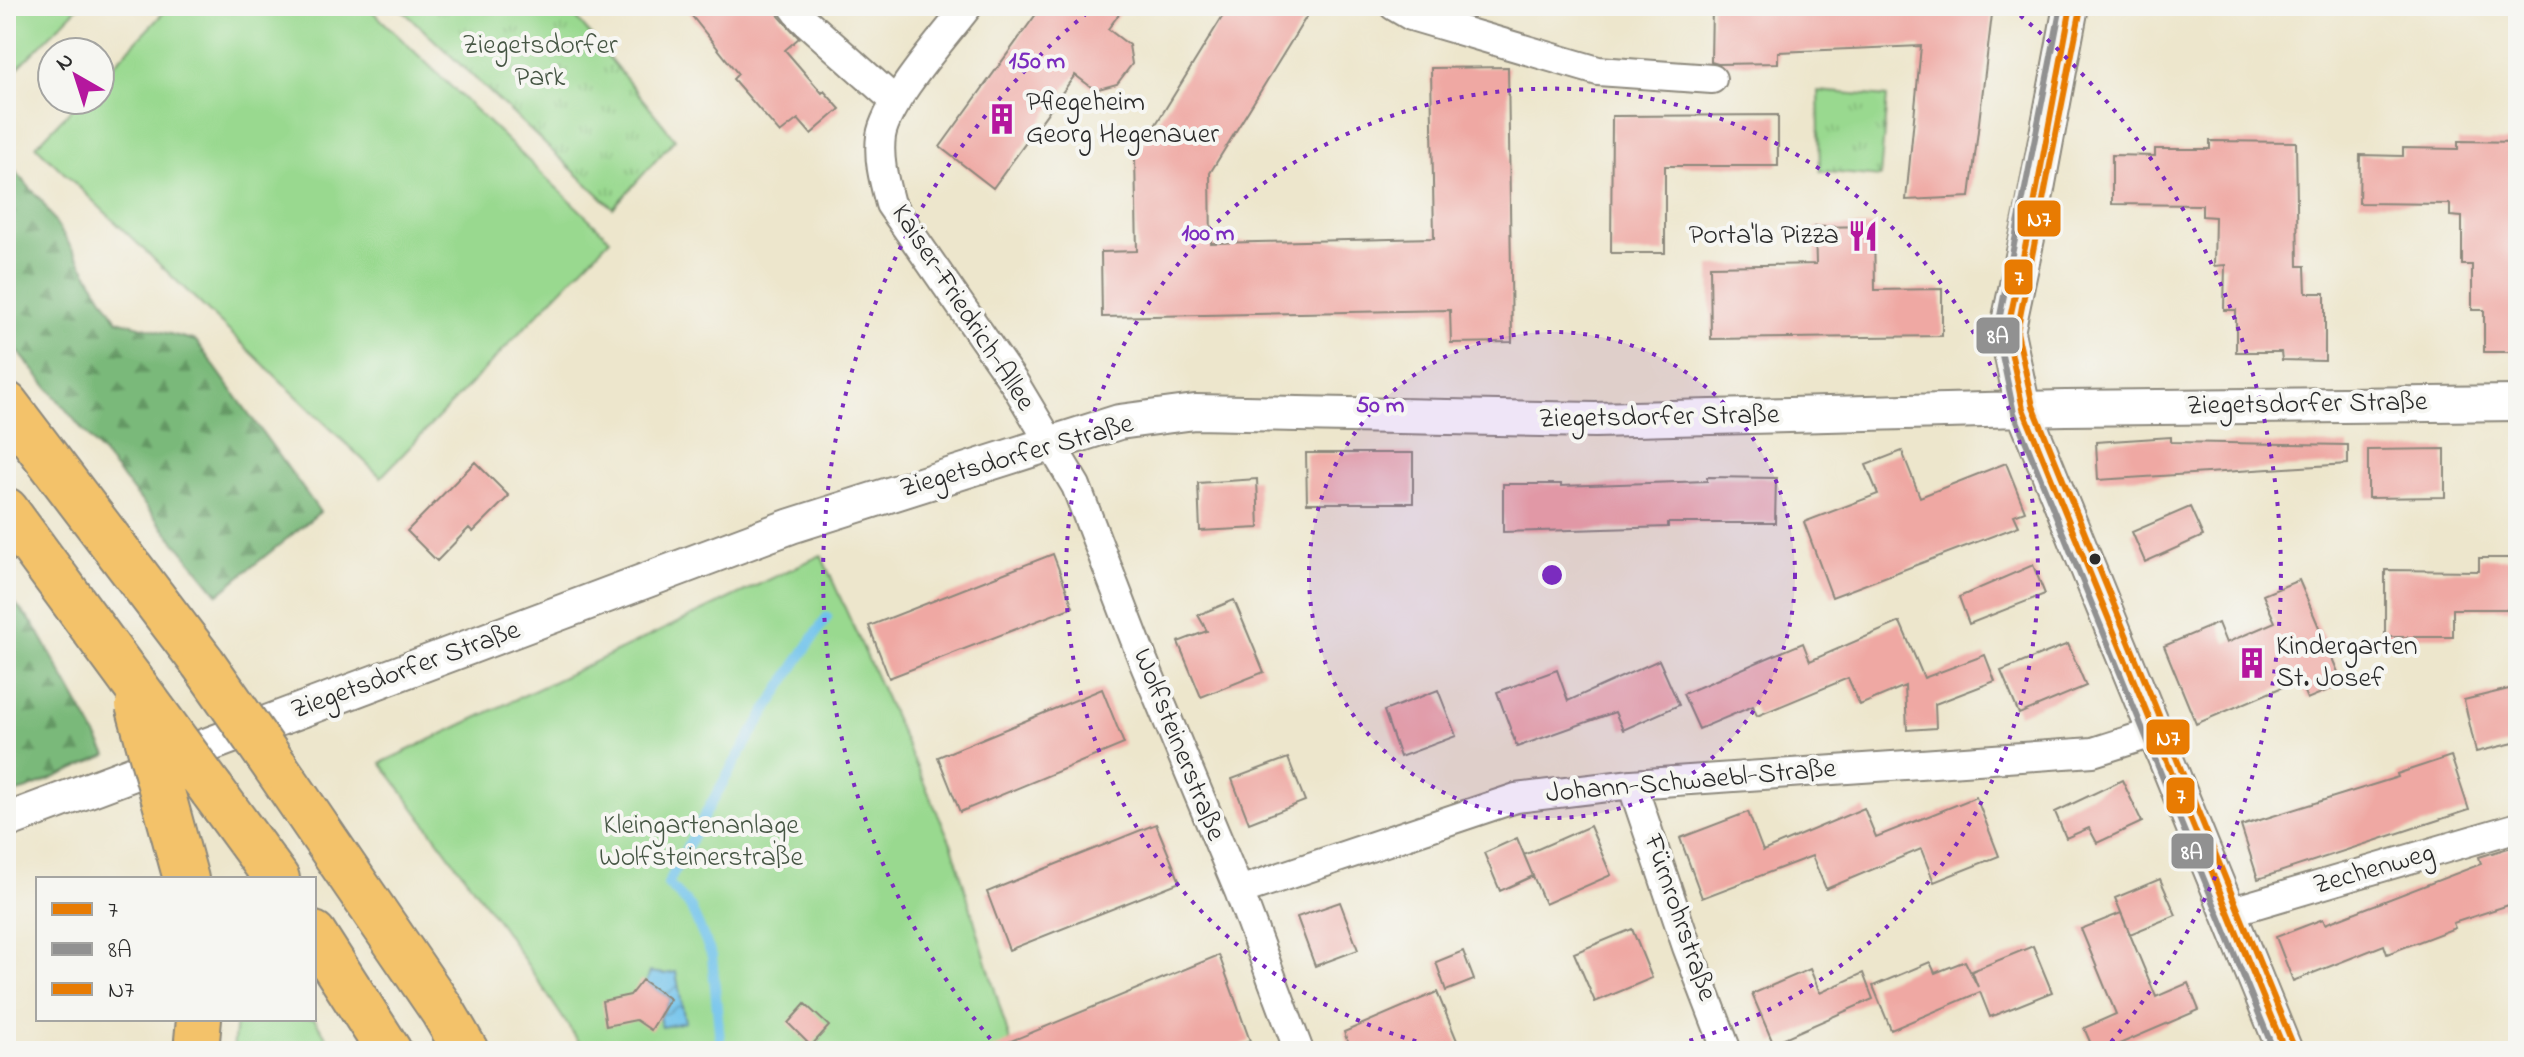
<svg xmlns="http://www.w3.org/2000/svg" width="2524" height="1057" font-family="'Indie Flower',sans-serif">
<defs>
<pattern id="forest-firs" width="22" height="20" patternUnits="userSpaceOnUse" patternTransform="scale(2)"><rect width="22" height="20" fill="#7ab97a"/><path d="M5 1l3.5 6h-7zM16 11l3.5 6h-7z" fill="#649764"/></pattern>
<pattern id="park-tufts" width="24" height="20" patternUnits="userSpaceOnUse" patternTransform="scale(2)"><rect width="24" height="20" fill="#99d98f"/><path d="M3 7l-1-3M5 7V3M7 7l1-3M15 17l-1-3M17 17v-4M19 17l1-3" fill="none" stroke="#84ba7c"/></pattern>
<pattern id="water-waves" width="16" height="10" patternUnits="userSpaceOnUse" patternTransform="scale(2)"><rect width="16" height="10" fill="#6fc2eb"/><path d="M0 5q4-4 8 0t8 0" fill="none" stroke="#5b9ebf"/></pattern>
</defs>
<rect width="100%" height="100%" fill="#f6f6f2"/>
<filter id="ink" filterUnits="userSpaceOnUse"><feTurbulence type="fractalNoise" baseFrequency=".0125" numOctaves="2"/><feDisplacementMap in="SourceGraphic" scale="16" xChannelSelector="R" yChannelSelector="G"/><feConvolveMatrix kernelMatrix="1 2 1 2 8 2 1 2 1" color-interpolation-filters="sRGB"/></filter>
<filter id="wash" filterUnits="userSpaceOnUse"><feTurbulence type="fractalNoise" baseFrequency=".006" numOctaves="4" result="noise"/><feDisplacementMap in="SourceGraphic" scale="32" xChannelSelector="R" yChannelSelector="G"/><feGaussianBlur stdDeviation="1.8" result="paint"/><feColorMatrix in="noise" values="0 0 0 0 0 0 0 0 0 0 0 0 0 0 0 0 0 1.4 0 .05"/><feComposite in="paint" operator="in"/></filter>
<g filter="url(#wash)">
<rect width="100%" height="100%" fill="#ede6cc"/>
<path fill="#99d98f" stroke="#62825d" stroke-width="2" d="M6 6H79L6 80Z
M170 6H367L610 239 381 477 36 146 80 100H100V79Z
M821 555 952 845 1013 1051H585L503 928 381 763Z
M314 1018 335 1051H233L236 1019Z"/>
<path fill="url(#forest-firs)" stroke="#527252" stroke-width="2" d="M6 121 12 168 42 201 117 320 196 341 320 512 218 594 6 337Z
M6 593 35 626 107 755 28 789 6 795Z"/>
<path fill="url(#park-tufts)" stroke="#62825d" stroke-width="2" d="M398 6H567L675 139 613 208Z
M1818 91 1887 97 1880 177 1820 171Z"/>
<path fill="url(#water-waves)" stroke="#4d768b" stroke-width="2" d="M650 972 665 974 676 972 685 1022 662 1027 659 1018 670 999 646 983Z"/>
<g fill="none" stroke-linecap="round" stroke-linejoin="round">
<path stroke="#6fc2eb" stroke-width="10" d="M721 1051 712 956 690 906 668 884C715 791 769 703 827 617"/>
</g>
<g id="blocks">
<path fill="#efa8a3" d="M684 6H776L779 16 799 38 785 50 822 93 824 91 840 109 811 134 798 119 780 133 733 79 738 74Z
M1042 6H1125L1108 29 1129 45 1132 64 1117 84 1095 90 1075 75 993 188 940 147Z
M1229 6H1313L1210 173 1211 243 1434 238 1431 68 1508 67 1512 342 1451 343 1450 310 1102 317 1101 252 1137 251 1135 158Z
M1712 6H1993L1970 197 1906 200 1921 46 1778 52V63L1718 64 1711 62Z
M1778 115V166H1665V253H1611L1612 116Z
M2210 141 2296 142 2298 266H2305L2306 293H2325V361L2282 360 2281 352H2236V310H2224L2225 265 2214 266 2215 217 2202 216V205L2112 204V155L2155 156V149H2210Z
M2458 141 2518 142V352H2484V310H2472V265H2462V217L2450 216V204L2359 203 2360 155 2403 156V148L2458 149Z
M1874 226 1875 290 1942 289V336L1711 339 1710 266 1816 264 1815 227Z
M2171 437V442L2348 445V464L2098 480 2096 442Z
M2445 449V497L2368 498V450Z
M1902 451 1920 497 2006 463 2025 511 2014 515 2019 526 1832 597 1804 522 1878 494 1866 465Z
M1306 453H1413V503H1307Z
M475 462 509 496 473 532 469 528 437 561 407 531Z
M1707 477 1776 478 1775 523H1668V527L1503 532V484H1561V486L1707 481Z
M1257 479 1259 528 1200 531 1198 483Z
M2190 507 2203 536 2145 562 2132 532Z
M1053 554 1073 607 889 678 869 626Z
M2479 558H2518V609H2453V637H2385V570L2479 571Z
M2033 565 2045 594 1969 624 1959 597Z
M2299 580 2343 684 2307 699 2299 680 2196 724 2164 646 2218 623 2226 643 2275 622 2263 595Z
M1234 600 1264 672 1201 697 1178 642 1207 631 1198 615Z
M1900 622 1924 678 1985 655 1995 681 1935 704 1936 728 1907 730 1905 686 1860 705 1848 678 1757 716 1753 706 1699 729 1683 694 1803 643 1810 661Z
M2068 644 2086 686 2019 714 2001 671Z
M1659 660 1679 705 1623 730 1615 712 1517 747 1497 692 1557 670 1568 701Z
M2513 688 2518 709V742L2476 752 2464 700Z
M1102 689 1124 744 960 812 938 757Z
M1438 690 1456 736 1400 757 1384 711Z
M2451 756 2469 810 2258 879 2241 826 2398 777 2397 774Z
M1288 758 1305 801 1249 823 1232 779Z
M2122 780 2142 822 2097 843 2089 828 2066 838 2055 812Z
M1976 797 1999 856 1934 882 1921 849 1826 889 1812 856 1702 898 1680 838 1748 812 1763 851 1864 808 1876 837Z
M1156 824 1180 882 1009 950 987 892Z
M1590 826 1611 875 1545 904 1524 855Z
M1517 838 1533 876 1500 891 1484 853Z
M2518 845V902L2453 923 2455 928 2387 954 2384 945 2293 981 2276 937 2323 919 2325 924 2481 864 2479 857Z
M2160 879 2176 915 2130 934 2115 898Z
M1340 902 1358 950 1315 966 1297 917Z
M2121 913 2156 997 2188 983 2199 1010 2103 1051H2094L2084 1028 2116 1014 2081 929Z
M1632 929 1652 978 1595 1002 1574 953Z
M2033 946 2052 992 1990 1017 1980 992 1891 1030 1873 986 1930 962 1935 973 1965 961 1978 987 1972 971Z
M1463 951 1474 980 1446 991 1436 962Z
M1219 955 1250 1041 1225 1051H987Z
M1810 969 1820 993 1863 973 1873 999 1773 1043 1752 994Z
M642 980 670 999 651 1030 636 1020 606 1026 602 1001 630 995Z
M1437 992 1458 1043 1439 1051H1351L1344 1032Z
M805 1004 829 1026 811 1046 788 1023Z"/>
</g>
</g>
<g filter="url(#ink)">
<use href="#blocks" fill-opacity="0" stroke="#8c887c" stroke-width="2"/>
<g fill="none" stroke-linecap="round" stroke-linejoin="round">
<defs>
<path id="minor" d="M793 6 802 18 896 102
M968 6C946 35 886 102 881 136 878 160 884 181 890 204L1015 384 1076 486 1144 663 1239 891 1299 1051
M1394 6 1411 16 1598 71 1712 79
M1632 784 1687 947 1727 1051
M1239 891 1516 798 1632 784 2093 752 2156 732
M2229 912 2518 827"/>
<path id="tertiary" d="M2071 6 2033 210 2007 332 2023 409 2285 1051
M6 821 791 526 1119 422 1195 412 1595 420 2066 408 2518 403"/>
<path id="motorway" d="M6 404 203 663
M6 510 131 680
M275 766 442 1010 466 1051
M212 790 277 879
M164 799 186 879
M314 934 389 1051
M196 1051 199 1019"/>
</defs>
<use href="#minor" stroke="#8c887c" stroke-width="32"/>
<use href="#tertiary" stroke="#8c887c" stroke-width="38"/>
<use href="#motorway" stroke="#8c887c" stroke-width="48"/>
<use href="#minor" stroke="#fff" stroke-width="28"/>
<use href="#tertiary" stroke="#fff" stroke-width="34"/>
<use href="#motorway" stroke="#f3c26a" stroke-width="44"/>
<defs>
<path id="motorway-bridge" d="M203 663 275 766
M131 680 212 790
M138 705 164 799"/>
</defs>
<use href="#motorway-bridge" stroke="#8c887c" stroke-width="48" stroke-linecap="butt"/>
<use href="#motorway-bridge" stroke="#f3c26a" stroke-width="44"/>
<defs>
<path id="bus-1" d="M2071 6 2033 210 2007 332 2023 409 2285 1051"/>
<path id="bus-2" d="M2061 6 1997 331 2014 413 2274 1051"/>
<path id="bus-3" d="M2081 8 2017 332 2033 406 2294 1047"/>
</defs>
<use href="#bus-1" stroke="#f6f6f2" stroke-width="12"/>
<use href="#bus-2" stroke="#f6f6f2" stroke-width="12"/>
<use href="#bus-3" stroke="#f6f6f2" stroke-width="12"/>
<use href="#bus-1" stroke="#e87b02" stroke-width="6"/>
<use href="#bus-2" stroke="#919191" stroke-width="6"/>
<use href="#bus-3" stroke="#e87b02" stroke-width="6"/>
</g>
</g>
<circle cx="1552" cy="575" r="243" fill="#7b2cbf" fill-opacity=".12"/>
<g fill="none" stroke="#7b2cbf" stroke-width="4" stroke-dasharray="4 8">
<circle cx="1552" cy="575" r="243"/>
<path d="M1451 1050A486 486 0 1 1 1653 1050"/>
<path d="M998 1048A729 729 0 0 1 1093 8M2011 8A729 729 0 0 1 2106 1048"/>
</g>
<defs>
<symbol id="building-bare" viewBox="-9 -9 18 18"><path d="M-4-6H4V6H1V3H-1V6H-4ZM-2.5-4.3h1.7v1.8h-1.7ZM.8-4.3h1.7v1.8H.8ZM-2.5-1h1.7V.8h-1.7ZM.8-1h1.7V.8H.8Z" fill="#b5179e" stroke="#f6f6f2" stroke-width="2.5" paint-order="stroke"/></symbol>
<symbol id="restaurant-bare" viewBox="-9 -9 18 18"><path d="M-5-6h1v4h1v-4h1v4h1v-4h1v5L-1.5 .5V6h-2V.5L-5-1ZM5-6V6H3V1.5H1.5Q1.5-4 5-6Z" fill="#b5179e" stroke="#f6f6f2" stroke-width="2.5" paint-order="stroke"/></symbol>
</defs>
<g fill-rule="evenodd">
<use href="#building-bare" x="980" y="97" width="44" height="44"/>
<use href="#restaurant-bare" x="1841" y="214" width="44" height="44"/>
<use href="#building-bare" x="2230" y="641" width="44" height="44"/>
</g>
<circle fill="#2b2b2b" stroke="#f6f6f2" stroke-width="3" cx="2095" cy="559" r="7"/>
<g text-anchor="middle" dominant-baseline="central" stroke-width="8" stroke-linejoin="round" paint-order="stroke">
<g font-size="28" fill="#465644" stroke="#f6f6f2">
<text x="540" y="46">Ziegetsdorfer<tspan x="540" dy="32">Park</tspan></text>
<text x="701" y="826">Kleingartenanlage<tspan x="701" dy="32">Wolfsteinerstraße</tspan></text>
</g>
<g font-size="28" fill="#2b2b2b" stroke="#f6f6f2" text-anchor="start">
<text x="1026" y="103">Pflegeheim<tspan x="1026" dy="32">Georg Hegenauer</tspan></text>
<text x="1839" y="236" text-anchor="end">Porta'la Pizza</text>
<text x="2276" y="647">Kindergarten<tspan x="2276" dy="32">St. Josef</tspan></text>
</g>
<g font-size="28" fill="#2b2b2b" stroke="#f6f6f2">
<text transform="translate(962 308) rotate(57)">Kaiser-Friedrich-Allee</text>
<text transform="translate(2307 405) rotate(-1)">Ziegetsdorfer Straße</text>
<text transform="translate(1659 418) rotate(-1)">Ziegetsdorfer Straße</text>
<text transform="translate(1017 457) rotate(-16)">Ziegetsdorfer Straße</text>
<text transform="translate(406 671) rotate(-20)">Ziegetsdorfer Straße</text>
<text transform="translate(1178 745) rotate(68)">Wolfsteinerstraße</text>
<text transform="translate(1691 782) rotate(-5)">Johann-Schwaebl-Straße</text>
<text transform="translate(2374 870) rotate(-16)">Zechenweg</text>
<text transform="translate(1679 918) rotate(71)">Fürnrohrstraße</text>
</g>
</g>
<circle cx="1552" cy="575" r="12" fill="#7b2cbf" stroke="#f6f6f2" stroke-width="4"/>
<g font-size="24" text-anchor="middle" font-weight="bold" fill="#7b2cbf" stroke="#f6f6f2" stroke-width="8" stroke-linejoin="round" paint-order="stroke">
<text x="1037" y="68">150 m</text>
<text x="1208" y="240">100 m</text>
<text x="1380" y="412">50 m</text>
</g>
<g stroke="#f6f6f2" stroke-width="3">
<rect x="2016" y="199" width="46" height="39" rx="8" fill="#e87b02"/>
<rect x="2003" y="258" width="31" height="38" rx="8" fill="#e87b02"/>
<rect x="1975" y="316" width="46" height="39" rx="8" fill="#919191"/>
<rect x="2145" y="718" width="46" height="38" rx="8" fill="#e87b02"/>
<rect x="2165" y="776" width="31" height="39" rx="8" fill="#e87b02"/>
<rect x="2170" y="832" width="45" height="38" rx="8" fill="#919191"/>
</g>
<g font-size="22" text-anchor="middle" font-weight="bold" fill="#fff">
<text x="2039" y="226">N7</text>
<text x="2019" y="285">7</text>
<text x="1998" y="343">8A</text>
<text x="2168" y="745">N7</text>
<text x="2181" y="803">7</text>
<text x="2192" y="859">8A</text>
</g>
<rect width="2524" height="1057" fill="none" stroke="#f6f6f2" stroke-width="32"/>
<rect x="36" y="877" width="280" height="144" fill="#f6f6f2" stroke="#a5a5a2" stroke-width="2"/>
<rect x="52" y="903" width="40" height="12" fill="#e87b02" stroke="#a5a5a2" stroke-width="2"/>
<text x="108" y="917" font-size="24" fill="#2b2b2b">7</text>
<rect x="52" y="943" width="40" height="12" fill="#919191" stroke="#a5a5a2" stroke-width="2"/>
<text x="108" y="957" font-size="24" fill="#2b2b2b">8A</text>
<rect x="52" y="983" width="40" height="12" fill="#e87b02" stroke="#a5a5a2" stroke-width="2"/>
<text x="108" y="997" font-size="24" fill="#2b2b2b">N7</text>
<g transform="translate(76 76) rotate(321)"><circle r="38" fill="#f6f6f2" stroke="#a5a5a2" stroke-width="2"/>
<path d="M0-6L14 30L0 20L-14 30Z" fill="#b5179e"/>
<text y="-12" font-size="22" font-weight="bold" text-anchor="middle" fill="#2b2b2b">N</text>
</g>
</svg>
